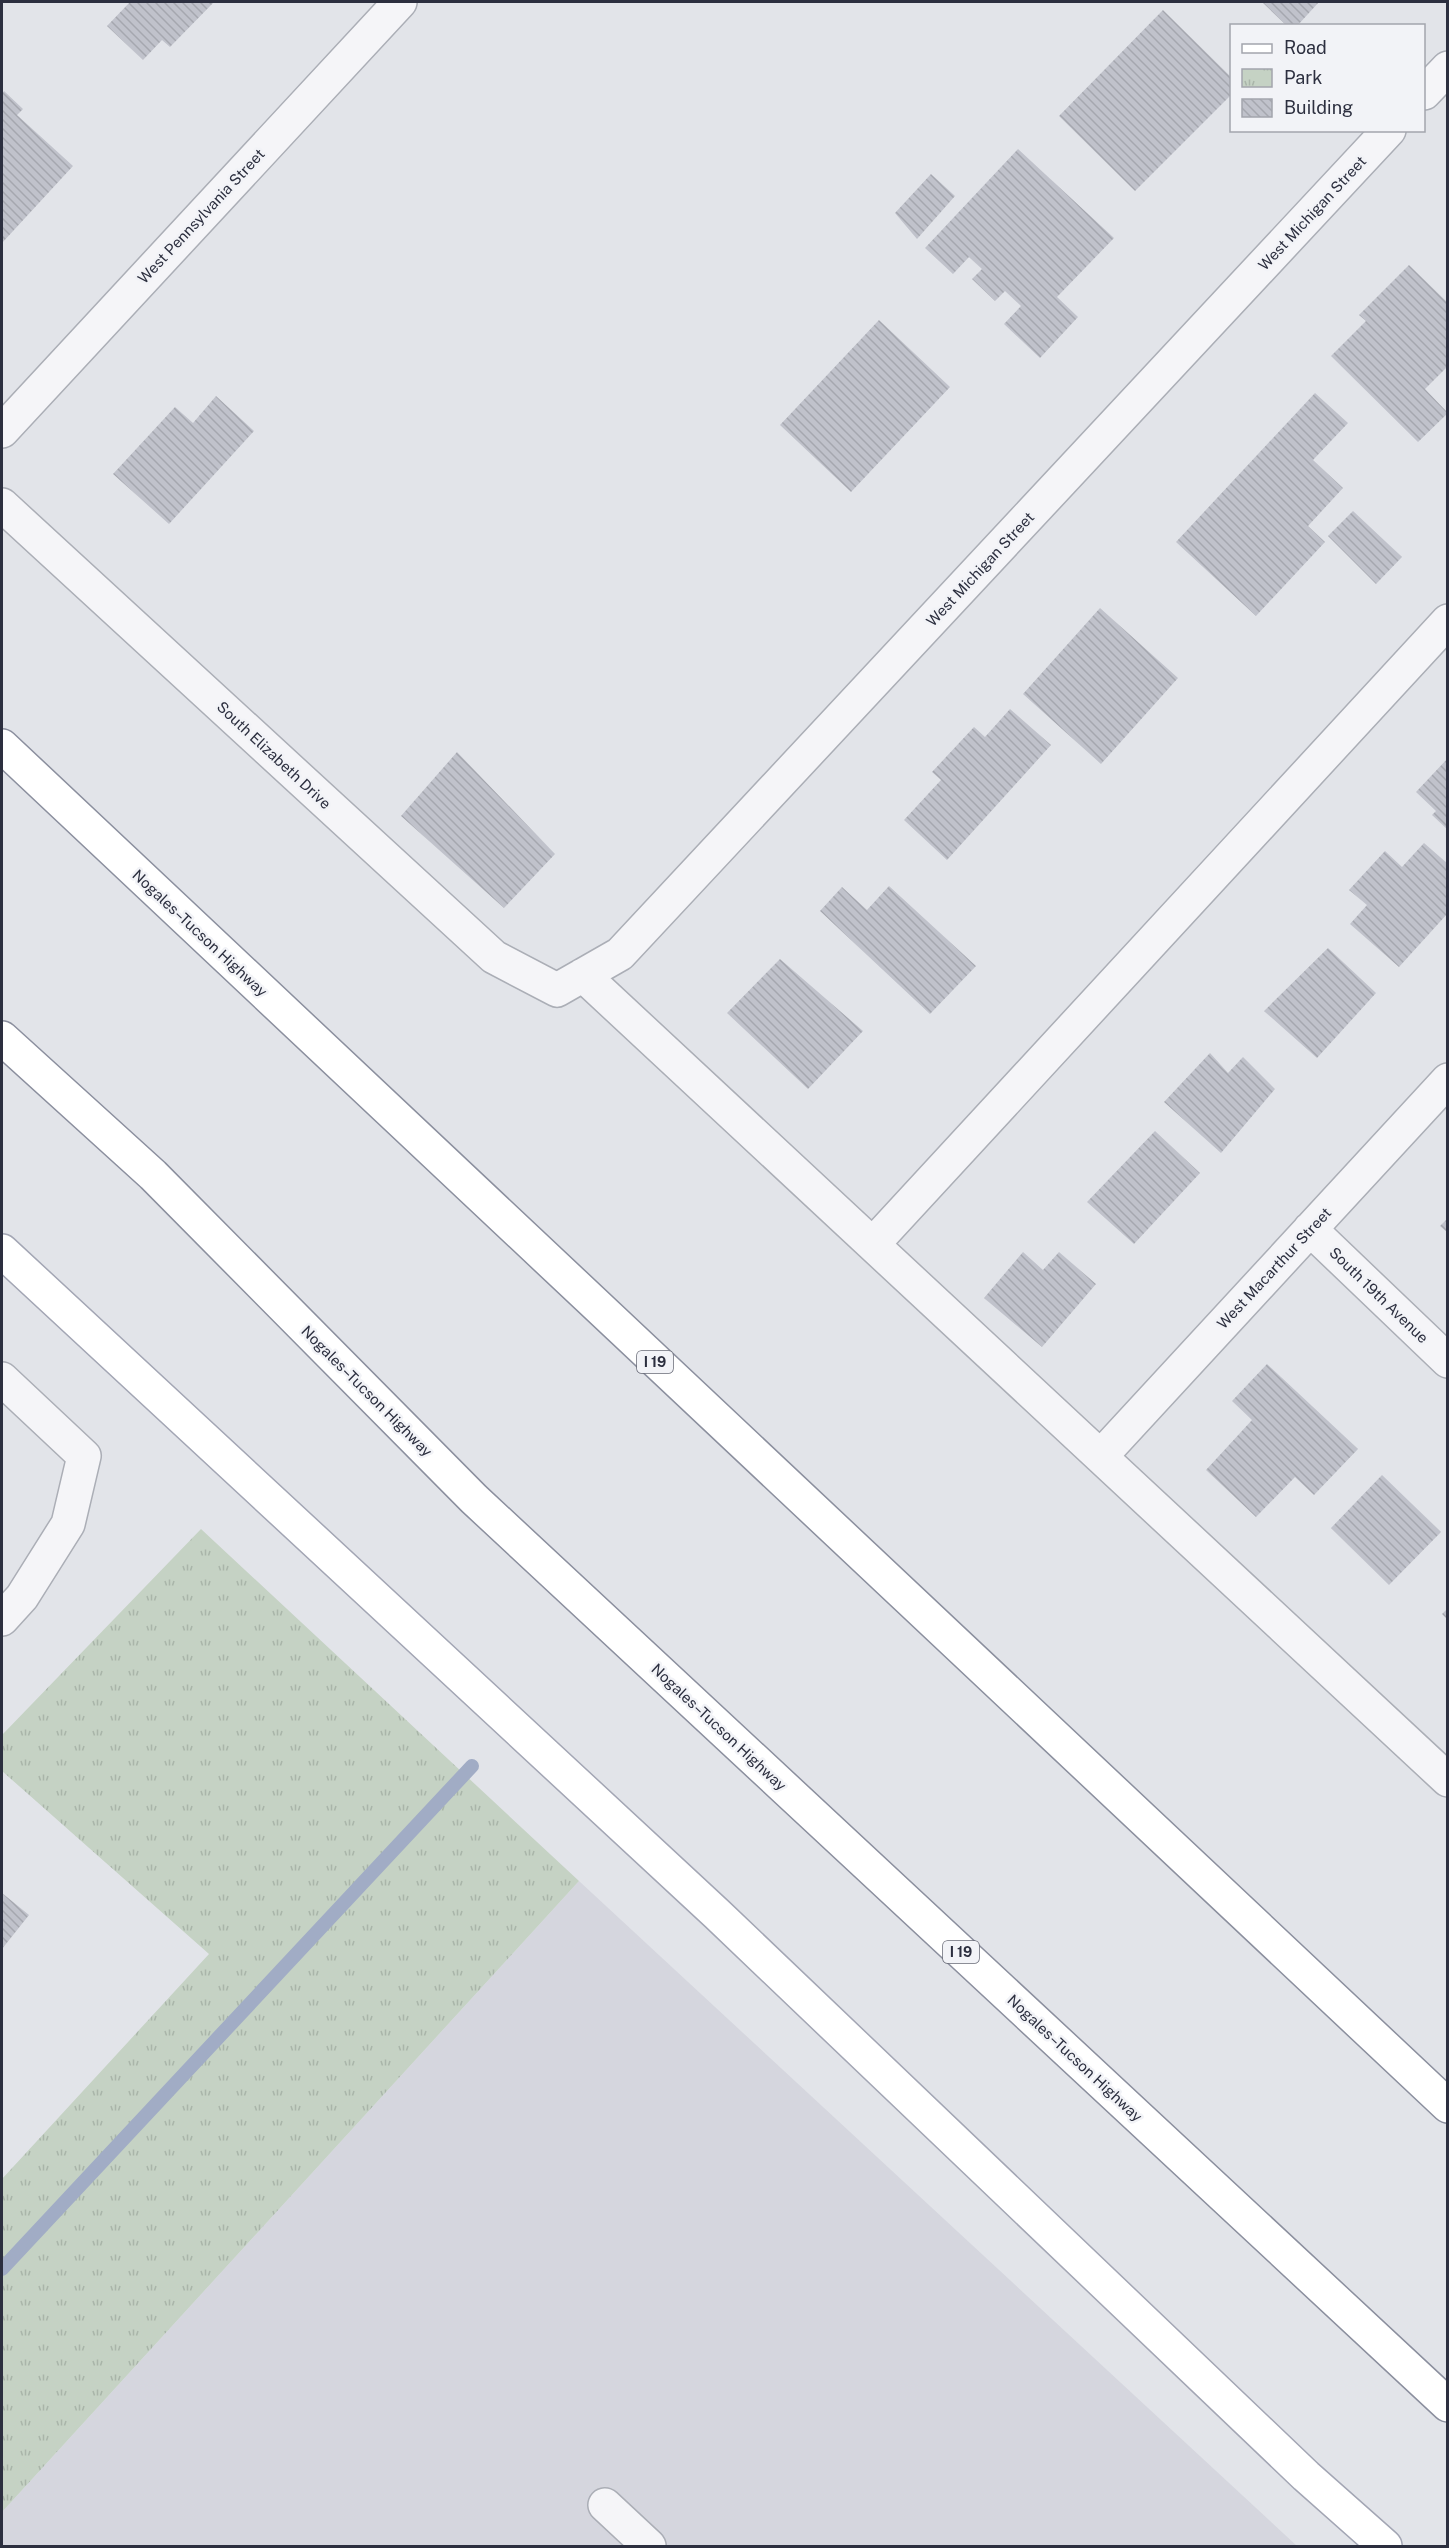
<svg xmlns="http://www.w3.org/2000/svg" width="1449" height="2548" font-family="'Public Sans',sans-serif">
<defs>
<pattern id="park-tufts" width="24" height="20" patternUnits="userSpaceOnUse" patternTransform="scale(1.5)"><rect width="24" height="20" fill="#c5d2c4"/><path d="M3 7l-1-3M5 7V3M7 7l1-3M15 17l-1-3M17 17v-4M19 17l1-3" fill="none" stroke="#a9b5a9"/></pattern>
<pattern id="building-back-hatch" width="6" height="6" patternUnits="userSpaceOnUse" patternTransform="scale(1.5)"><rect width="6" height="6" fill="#c0c2cb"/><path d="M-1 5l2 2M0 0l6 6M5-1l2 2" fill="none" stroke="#a5a7af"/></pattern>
</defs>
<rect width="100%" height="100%" fill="#e2e4e9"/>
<path fill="#d5d6de" d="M579 1881 1297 2546H2V2512Z"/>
<path fill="url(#park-tufts)" d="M201 1529 579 1881 2 2512V2179L209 1954 2 1771V1735Z"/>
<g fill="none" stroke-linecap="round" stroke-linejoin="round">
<path stroke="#a1acc5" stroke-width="14" d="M2 2269 472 1766"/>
</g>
<path fill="url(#building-back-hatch)" d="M130 2H214L170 47 162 40 143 60 107 26Z
M1262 2H1319L1297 26H1287Z
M1163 10 1232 78V94L1135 191 1059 116Z
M4 91 23 109 17 115 73 166 2 243V94Z
M1018 149 1114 238 1057 297 1078 317 1040 358 1004 324 1021 306 1005 291 995 301 972 279 982 269 969 257 953 274 925 248Z
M931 174 955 196 917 239 895 213Z
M1409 265 1448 303V366L1425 389 1448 413 1418 442 1331 356 1366 321 1359 315Z
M879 320 950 387 851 492 780 425Z
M1315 393 1348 423 1313 460 1343 488 1308 526 1325 542 1256 616 1176 542Z
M216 396 254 431 169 524 113 474 175 407 193 423Z
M1353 511 1402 557 1376 584 1328 536Z
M1100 608 1178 678 1101 764 1023 694Z
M1010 709 1051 745 947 860 904 820 941 780 932 772 974 727 985 737Z
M457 752 555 854 504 908 401 816Z
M1448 758V830L1432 815 1436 811 1416 792Z
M1424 843 1448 864V913L1399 967 1350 924 1367 905 1349 890 1385 851 1402 867Z
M889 886 976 966 930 1014 820 911 842 887 867 910Z
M1328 948 1376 993 1317 1058 1264 1011Z
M780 959 863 1031 808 1089 727 1013Z
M1210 1053 1228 1073 1243 1057 1275 1089 1221 1153 1164 1102Z
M1155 1131 1200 1173 1134 1244 1087 1202Z
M1448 1218V1233L1440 1226Z
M1023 1252 1043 1270 1059 1252 1096 1284 1042 1347 984 1298Z
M1267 1364 1358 1449 1314 1495 1295 1477 1256 1517 1206 1470 1252 1420 1232 1401Z
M1382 1475 1441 1532 1389 1585 1331 1528Z
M1448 1608V1620L1442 1614Z
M2 1893 29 1915 2 1949Z"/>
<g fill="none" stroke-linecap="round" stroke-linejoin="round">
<defs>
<path id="minor" d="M1424 93 1448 68
M2 431 400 2
M2 505 494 957 557 990 620 954 1389 130
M583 975 1448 1780
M1310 1229 1448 1361
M873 1244 1448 621
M2 1379 84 1456 68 1524 22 1597 2 1619
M1101 1456 1448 1080
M605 2505 649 2546"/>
<path id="major" d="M2 1251 717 1914 1306 2476 1385 2546"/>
<path id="highway" d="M2 746 1448 2106
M2 1038 153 1175 474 1499 1448 2405"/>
</defs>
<use href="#minor" stroke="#abaeb6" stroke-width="36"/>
<use href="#major" stroke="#a3a6b4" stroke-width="36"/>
<use href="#highway" stroke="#8b8f9e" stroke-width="36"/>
<use href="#minor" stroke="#f5f5f8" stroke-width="33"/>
<use href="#major" stroke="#fff" stroke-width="33"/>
<use href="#highway" stroke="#fff" stroke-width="33"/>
</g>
<g text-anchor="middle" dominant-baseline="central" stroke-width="5" stroke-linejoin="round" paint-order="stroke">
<g fill="#f2f3f7" stroke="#676a76" stroke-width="1.5">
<rect x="637" y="1351" width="36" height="22" rx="4.5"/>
<rect x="943" y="1941" width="36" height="22" rx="4.5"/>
</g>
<g font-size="14" font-weight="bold" fill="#2c2f3f">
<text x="655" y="1362">I 19</text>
<text x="961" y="1952">I 19</text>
</g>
<g font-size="15" fill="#2c2f3f" stroke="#f2f3f7">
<text transform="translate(1312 213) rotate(-47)">West Michigan Street</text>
<text transform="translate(201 216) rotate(-47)">West Pennsylvania Street</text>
<text transform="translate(980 569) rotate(-47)">West Michigan Street</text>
<text transform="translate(274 755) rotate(43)">South Elizabeth Drive</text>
<text transform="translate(200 933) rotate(43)">Nogales–Tucson Highway</text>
<text transform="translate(1274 1268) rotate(-47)">West Macarthur Street</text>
<text transform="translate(1379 1295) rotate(44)">South 19th Avenue</text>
<text transform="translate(367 1391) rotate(45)">Nogales–Tucson Highway</text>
<text transform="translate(719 1727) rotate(43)">Nogales–Tucson Highway</text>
<text transform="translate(1075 2058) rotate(43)">Nogales–Tucson Highway</text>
</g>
</g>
<rect width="1449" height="2548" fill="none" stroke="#2c2f3f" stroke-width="6"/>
<rect x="1230" y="24" width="195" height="108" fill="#f2f3f7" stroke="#a3a5ad" stroke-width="1.5"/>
<rect x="1242" y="44" width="30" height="9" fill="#ffffff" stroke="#a3a5ad" stroke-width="1.5"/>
<text x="1284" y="54" font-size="18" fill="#2c2f3f">Road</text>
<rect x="1242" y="69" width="30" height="18" fill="url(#park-tufts)" stroke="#a3a5ad" stroke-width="1.5"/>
<text x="1284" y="84" font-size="18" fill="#2c2f3f">Park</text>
<rect x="1242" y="99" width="30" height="18" fill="url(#building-back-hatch)" stroke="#a3a5ad" stroke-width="1.5"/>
<text x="1284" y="114" font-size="18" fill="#2c2f3f">Building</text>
</svg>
